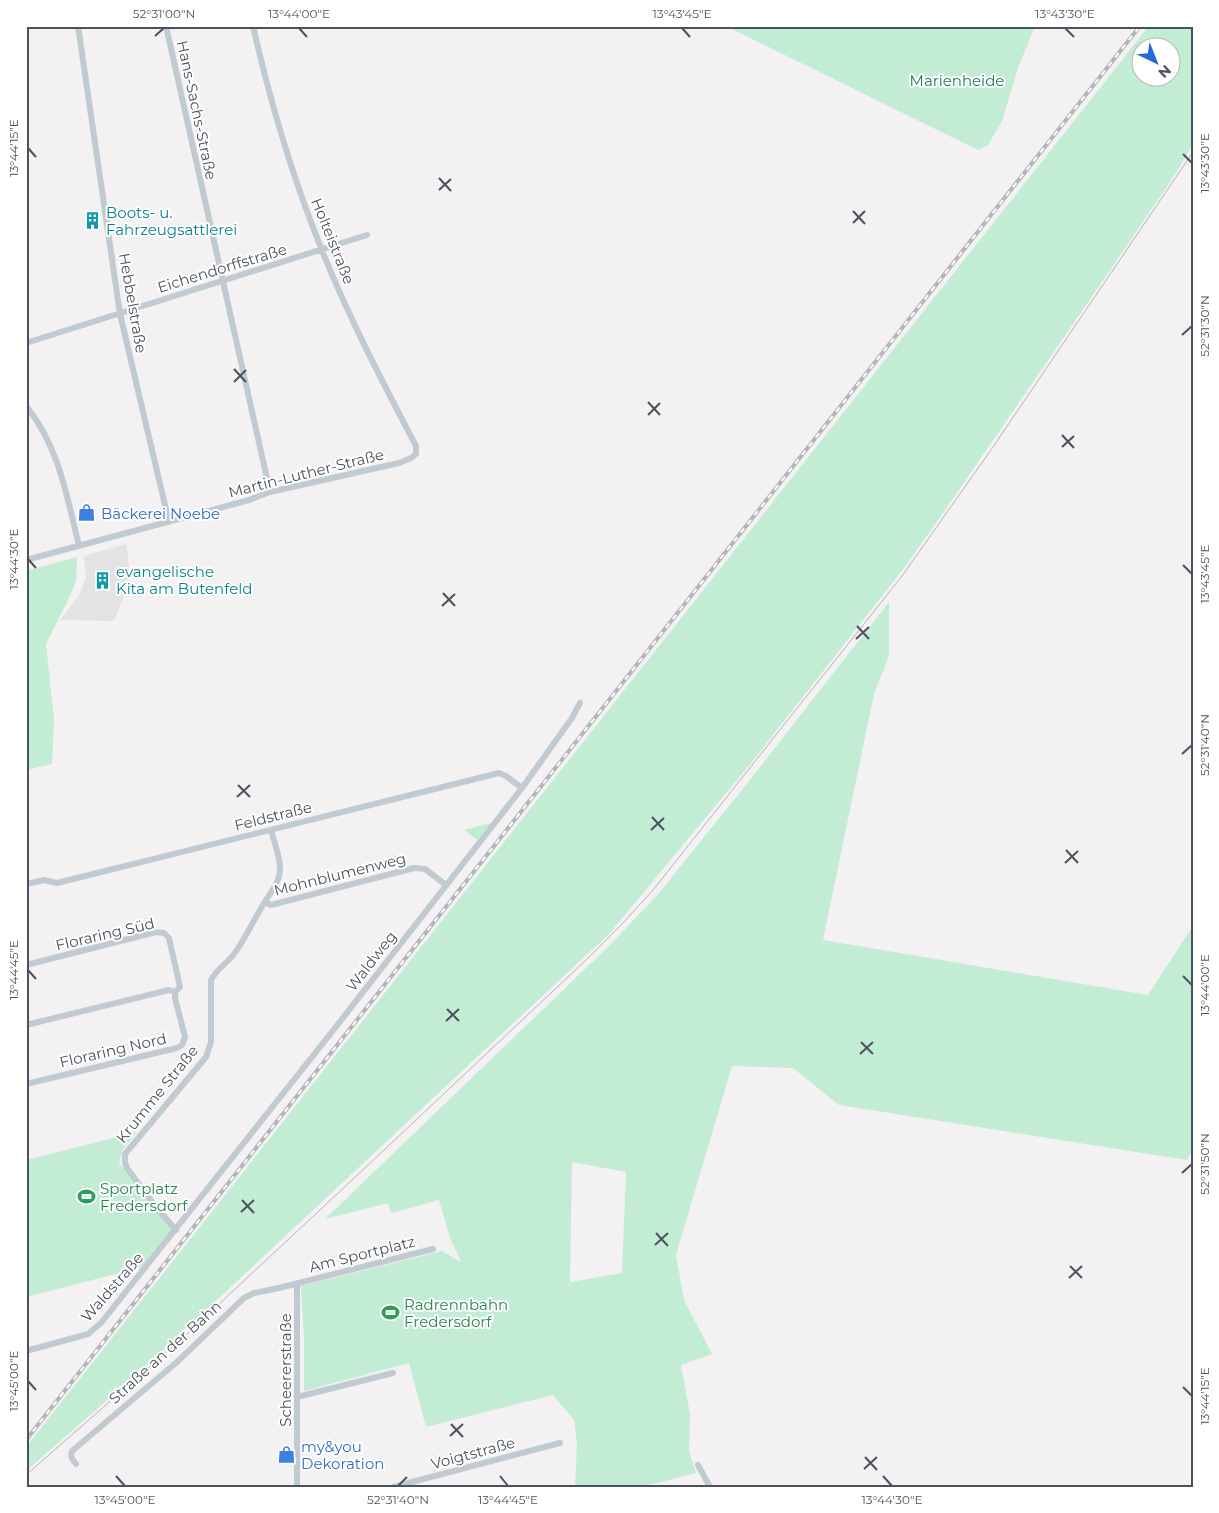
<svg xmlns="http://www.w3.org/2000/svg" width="1219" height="1513" font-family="Montserrat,sans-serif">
<rect width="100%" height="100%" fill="#f3f1f1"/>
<path fill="#e4e2e2" d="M126 544 128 556 129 570 126 591 114 621 60 620 78 597 83 586 86 577 84 556Z"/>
<path fill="#c3ecd5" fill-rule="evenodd" d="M726 26H1035L1018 68 1002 121 988 145 978 150Z
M1149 26H1193V144L1174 176 1117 260 943 513 904 568 751 763 610 933 145 1367 26 1471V1447ZM1142 48H1172V78H1142Z
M77 557 76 581 70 596 46 644 54 719 52 764 26 770V571Z
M889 602V656L874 694 823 940 1148 995 1193 926V1149L1187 1160 839 1105 793 1068 732 1066 676 1255 684 1300 712 1354 681 1365 690 1414 689 1451 696 1473 641 1487H575L577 1444 574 1420 553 1395 426 1427 409 1363 304 1391V1339L301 1286 442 1251 461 1262 450 1238 439 1200 391 1213 388 1203 325 1219 611 944 659 893 742 790ZM572 1162 626 1172 622 1273 570 1282Z
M491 823 477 840 464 830Z
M137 1132 123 1149 119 1163 174 1230 143 1267 26 1297V1160Z"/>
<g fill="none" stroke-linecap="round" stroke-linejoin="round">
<path stroke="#c2cad1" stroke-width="6" d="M78 26 120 314 169 522
M166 26 270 492
M26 343 367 235
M26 406C59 446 67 497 79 546
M26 560 249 500 270 492 399 463 411 458 416 454V446C382 381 348 316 321 248 292 176 270 101 253 26
M26 884 44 880 57 883 65 881 499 773 506 776 522 788
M265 902 271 905 414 868 425 869 446 885
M26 965 156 932 164 933 169 938 180 987 175 992 169 990 26 1025
M26 1084 177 1048 182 1045 185 1037 175 998V992
M176 1230 155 1206 127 1168 125 1162V1154L206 1057 211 1042V980C216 970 227 963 234 954 245 939 253 921 263 905 269 894 279 884 280 871 281 858 274 842 271 830
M297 1283V1487
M26 1351 88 1334 101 1323 335 1028 522 788 572 718 580 703
M297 1397 393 1373
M76 1464C72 1459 70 1457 72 1451L177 1362 244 1298 254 1293 279 1288 433 1249
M698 1465 710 1487
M393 1487 560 1443"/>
<path stroke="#b3b5ba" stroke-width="1" d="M26 1475 188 1333 366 1167 586 960 622 924 653 890 902 576 993 447 1193 152"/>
<defs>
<path id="rail" d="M26 1440 1140 26"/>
</defs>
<use href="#rail" stroke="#b3b5ba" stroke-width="4"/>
<use href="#rail" stroke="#fff" stroke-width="2" stroke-dasharray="5.5" stroke-linecap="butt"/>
</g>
<path fill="none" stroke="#4a525d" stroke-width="2" d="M299 28 307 37M682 28 690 37M1065 28 1074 37M155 36 164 28M28 148 36 157M1183 154 1192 163M439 178 451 191M439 190 451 179M853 211 865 224M853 223 865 211M1182 335 1192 326M234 369 246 382M234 382 246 370M648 402 660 415M648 415 660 403M1062 435 1074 448M1062 447 1074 436M28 559 36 568M1183 565 1192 574M443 593 455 606M442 606 455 594M857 626 869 639M856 639 869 627M1182 754 1192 745M238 785 250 797M237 797 250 785M652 817 664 830M651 830 664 818M1066 850 1078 863M1065 863 1078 851M28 970 36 979M1183 976 1192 985M447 1009 459 1021M446 1021 459 1009M861 1042 873 1054M860 1054 873 1042M1182 1173 1192 1164M242 1200 254 1213M241 1212 254 1200M656 1233 668 1246M655 1245 668 1233M1070 1266 1082 1278M1069 1278 1082 1266M28 1381 36 1390M1183 1387 1192 1396M451 1424 463 1437M450 1436 463 1424M865 1457 877 1470M864 1469 877 1457M116 1476 125 1486M500 1476 508 1486M883 1476 892 1486M398 1486 407 1477"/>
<defs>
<symbol id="building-bare" viewBox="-9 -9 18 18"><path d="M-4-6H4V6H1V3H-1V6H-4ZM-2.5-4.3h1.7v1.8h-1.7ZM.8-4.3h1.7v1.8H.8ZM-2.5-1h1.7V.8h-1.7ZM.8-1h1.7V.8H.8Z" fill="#0f9aa8" stroke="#fff" stroke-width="2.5" paint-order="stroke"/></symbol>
<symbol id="shop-bare" viewBox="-9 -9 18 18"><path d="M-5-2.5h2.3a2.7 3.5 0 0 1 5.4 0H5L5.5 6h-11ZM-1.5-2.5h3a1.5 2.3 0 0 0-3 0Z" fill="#3f7fe0" stroke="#fff" stroke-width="2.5" paint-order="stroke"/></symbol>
<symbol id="stadium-bare" viewBox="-9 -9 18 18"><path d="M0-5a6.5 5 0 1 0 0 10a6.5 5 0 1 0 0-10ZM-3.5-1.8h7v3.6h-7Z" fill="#2e9e5b" stroke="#fff" stroke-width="2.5" paint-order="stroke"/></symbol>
</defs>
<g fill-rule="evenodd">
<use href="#building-bare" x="80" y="208" width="25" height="25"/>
<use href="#shop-bare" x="74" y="500" width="25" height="25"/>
<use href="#building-bare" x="90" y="568" width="25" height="25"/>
<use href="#stadium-bare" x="74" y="1184" width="25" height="25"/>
<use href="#stadium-bare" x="378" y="1300" width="25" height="25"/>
<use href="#shop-bare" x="274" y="1442" width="25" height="25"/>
</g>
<g text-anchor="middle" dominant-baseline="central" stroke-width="4" stroke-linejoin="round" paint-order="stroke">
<g font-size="15" fill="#1e7a52" stroke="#fff">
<text x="957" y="80">Marienheide</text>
</g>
<g font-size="15" fill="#4a525d" stroke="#fff">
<text transform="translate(197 110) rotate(78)">Hans-Sachs-Straße</text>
<text transform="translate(333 241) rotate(68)">Holteistraße</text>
<text transform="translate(222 268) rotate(-17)">Eichendorffstraße</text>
<text transform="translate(133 303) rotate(80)">Hebbelstraße</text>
<text transform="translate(306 473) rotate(-14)">Martin-Luther-Straße</text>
<text transform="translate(273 816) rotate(-14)">Feldstraße</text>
<text transform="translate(340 874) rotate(-14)">Mohnblumenweg</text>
<text transform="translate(105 934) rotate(-13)">Floraring Süd</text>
<text transform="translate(371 961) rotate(-52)">Waldweg</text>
<text transform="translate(113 1050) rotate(-13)">Floraring Nord</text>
<text transform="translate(157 1094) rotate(-51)">Krumme Straße</text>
<text transform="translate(362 1254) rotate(-14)">Am Sportplatz</text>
<text transform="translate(112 1287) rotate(-49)">Waldstraße</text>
<text transform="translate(165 1352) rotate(-42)">Straße an der Bahn</text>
<text transform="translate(285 1370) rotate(-90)">Scheererstraße</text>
<text transform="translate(473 1453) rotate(-15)">Voigtstraße</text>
</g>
<g font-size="15" fill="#0d838f" stroke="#fff" text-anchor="start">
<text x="106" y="212">Boots- u.<tspan x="106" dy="17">Fahrzeugsattlerei</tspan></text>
<text x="116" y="571">evangelische<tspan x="116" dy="17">Kita am Butenfeld</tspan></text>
</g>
<g font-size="15" fill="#366cbe" stroke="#fff" text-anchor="start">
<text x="101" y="513">Bäckerei Noebe</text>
<text x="301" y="1446">my&amp;you<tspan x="301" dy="17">Dekoration</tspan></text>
</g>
<g font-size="15" fill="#27864d" stroke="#fff" text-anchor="start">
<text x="100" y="1188">Sportplatz<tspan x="100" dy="17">Fredersdorf</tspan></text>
<text x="404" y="1304">Radrennbahn<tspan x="404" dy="17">Fredersdorf</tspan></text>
</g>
</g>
<rect width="1219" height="1513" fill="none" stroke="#ffffff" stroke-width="55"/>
<g transform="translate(1156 62) rotate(137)"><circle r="24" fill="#ffffff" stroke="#b7babe"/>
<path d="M0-4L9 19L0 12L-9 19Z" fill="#2669d7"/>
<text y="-8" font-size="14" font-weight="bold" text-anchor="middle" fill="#4a525d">N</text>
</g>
<rect x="28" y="28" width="1164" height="1458" fill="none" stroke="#4a525d" stroke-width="2"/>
<g font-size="12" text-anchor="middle" fill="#4a525d">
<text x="164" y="18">52°31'00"N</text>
<text x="299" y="18">13°44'00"E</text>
<text x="682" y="18">13°43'45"E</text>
<text x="1065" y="18">13°43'30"E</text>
<text transform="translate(14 148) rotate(-90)" y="4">13°44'15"E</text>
<text transform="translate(1205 163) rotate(-90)" y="4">13°43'30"E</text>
<text transform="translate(1205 326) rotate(-90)" y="4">52°31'30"N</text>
<text transform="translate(14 559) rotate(-90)" y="4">13°44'30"E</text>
<text transform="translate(1205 574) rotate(-90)" y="4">13°43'45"E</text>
<text transform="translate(1205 745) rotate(-90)" y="4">52°31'40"N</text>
<text transform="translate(14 970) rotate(-90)" y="4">13°44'45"E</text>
<text transform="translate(1205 985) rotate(-90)" y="4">13°44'00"E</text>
<text transform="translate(1205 1164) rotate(-90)" y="4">52°31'50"N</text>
<text transform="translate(14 1381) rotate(-90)" y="4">13°45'00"E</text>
<text transform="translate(1205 1396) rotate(-90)" y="4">13°44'15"E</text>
<text x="125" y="1504">13°45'00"E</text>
<text x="398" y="1504">52°31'40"N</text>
<text x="508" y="1504">13°44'45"E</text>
<text x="892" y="1504">13°44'30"E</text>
</g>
</svg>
